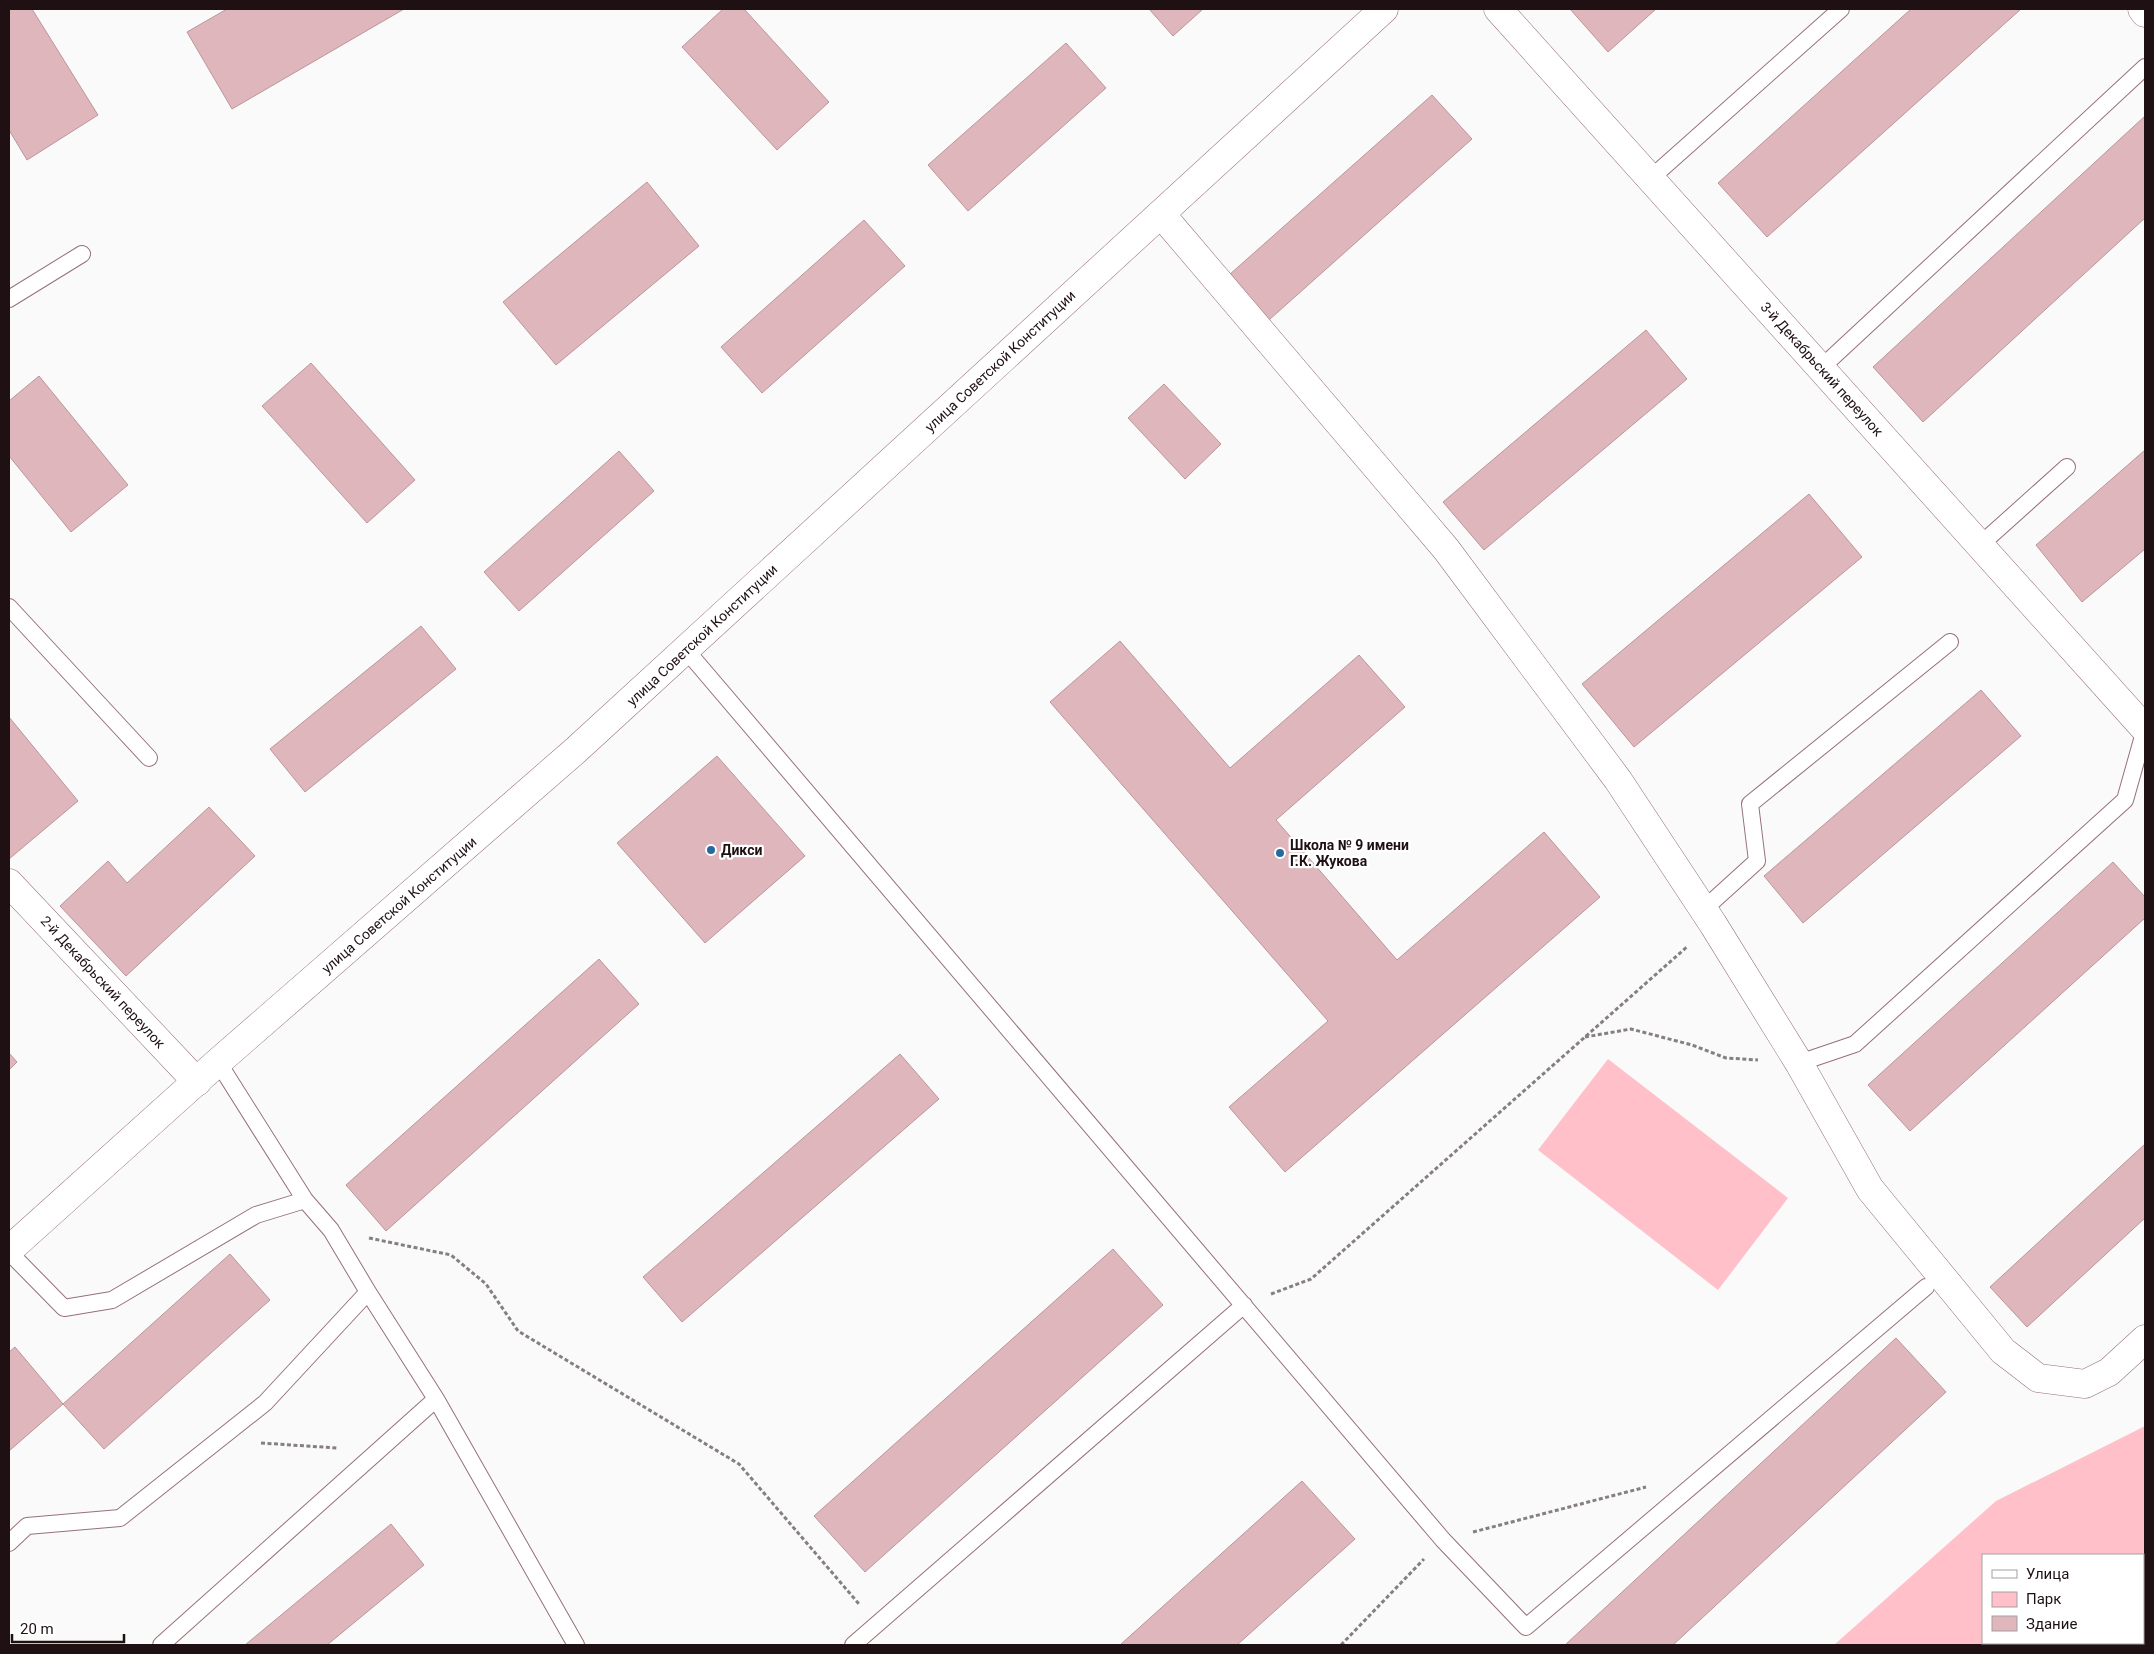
<svg xmlns="http://www.w3.org/2000/svg" width="2154" height="1654" font-family="Roboto,sans-serif">
<rect width="100%" height="100%" fill="#fafafa"/>
<path fill="#ffc0c9" fill-rule="evenodd" d="M1608 1059 1788 1198 1718 1290 1538 1150Z
M2145 1426V1645H1834L1996 1501ZM1983 1555H2143V1643H1983Z"/>
<path fill="#deb6bc" stroke="#bc959b" d="M9 9H32L98 115 27 160 9 130Z
M227 9H404L232 109 187 32Z
M723 9H744L829 102 777 150 682 47Z
M1149 9H1203L1173 36Z
M1570 9H1656L1608 52Z
M1911 9H2021L1767 237 1718 183Z
M1066 43 1106 88 968 211 928 165Z
M1432 95 1472 139 1269 320 1229 275Z
M2145 116V218L1923 422 1873 367Z
M647 182 699 246 556 365 503 302Z
M864 220 905 266 762 393 721 347Z
M1646 330 1687 379 1484 550 1443 502Z
M311 363 415 480 367 523 262 406Z
M39 376 128 485 71 532 9 456V401Z
M1164 384 1221 444 1185 479 1128 418Z
M2145 450V549L2082 602 2036 545Z
M619 451 654 491 519 611 484 572Z
M1809 494 1862 557 1634 747 1582 684Z
M421 626 456 669 305 792 270 749Z
M1120 641 1230 768 1359 655 1405 707 1276 820 1397 960 1544 832 1600 897 1285 1172 1229 1107 1328 1021 1050 702Z
M1981 690 2021 736 1803 923 1764 876Z
M9 717 78 801 9 859Z
M717 756 805 856 705 943 617 843Z
M209 807 255 856 126 976 60 906 108 861 127 883Z
M2113 862 2145 897V918L1910 1131 1868 1085Z
M599 959 639 1004 386 1231 346 1185Z
M9 1053 17 1062 9 1070Z
M900 1054 939 1099 682 1322 643 1277Z
M2145 1144V1218L2027 1327 1990 1287Z
M1113 1249 1163 1305 865 1572 814 1516Z
M230 1254 270 1300 104 1449 63 1404Z
M1896 1338 1946 1392 1673 1645H1565Z
M15 1347 63 1404 9 1451V1352Z
M1302 1481 1355 1539 1237 1645H1120Z
M391 1524 424 1565 327 1645H245Z"/>
<g fill="none" stroke-linecap="round" stroke-linejoin="round">
<defs>
<path id="lane" d="M1650 179 1841 9
M9 299 82 254
M1821 368 2145 67
M1980 545 2067 467
M9 607 149 758
M686 650 1443 1540 1526 1627 1926 1287
M1703 910 1757 861 1750 804 1950 642
M218 1062 305 1200 331 1230 368 1292 436 1399 576 1645
M1799 1063 1855 1044 2125 800 2145 729
M9 1252 64 1308 112 1300 256 1215 305 1200
M9 1543 27 1526 120 1518 265 1403 368 1292
M161 1645 436 1399
M853 1645 1244 1305"/>
<path id="street" d="M1498 9 2145 729
M2142 9 2145 13
M1161 214 1446 549 1618 780 1713 924 1799 1063 1870 1189 2003 1351 2038 1378 2085 1384 2109 1372 2145 1339
M9 883 197 1082"/>
<path id="secondary" d="M9 1250 218 1062 576 750 1384 9"/>
</defs>
<use href="#lane" stroke="#967177" stroke-width="18"/>
<use href="#street" stroke="#967177" stroke-width="29"/>
<use href="#secondary" stroke="#967177" stroke-width="29"/>
<path stroke="#867f80" stroke-width="3" stroke-dasharray="4 2.5" stroke-linecap="butt" d="M1585 1037 1631 1029 1692 1045 1726 1058 1758 1060
M369 1238 451 1255 486 1284 518 1331 739 1464 859 1604
M1271 1294 1311 1279 1688 946
M261 1443 337 1448
M1473 1532 1646 1487
M1341 1645 1424 1559"/>
<use href="#lane" stroke="#fff" stroke-width="16"/>
<use href="#street" stroke="#fff" stroke-width="28"/>
<use href="#secondary" stroke="#fff" stroke-width="28"/>
</g>
<g fill="#246a9e" stroke="#fff" stroke-width="2">
<circle cx="711" cy="850" r="5"/>
<circle cx="1280" cy="853" r="5"/>
</g>
<g text-anchor="middle" dominant-baseline="central" stroke-width="4.5" stroke-linejoin="round" paint-order="stroke">
<g font-size="14" fill="#1e1013" stroke="#fff">
<text transform="translate(1000 361) rotate(-43)">улица Советской Конституции</text>
<text transform="translate(1822 369) rotate(48)">3-й Декабрьский переулок</text>
<text transform="translate(702 635) rotate(-43)">улица Советской Конституции</text>
<text transform="translate(399 905) rotate(-41)">улица Советской Конституции</text>
<text transform="translate(103 982) rotate(47)">2-й Декабрьский переулок</text>
</g>
<g font-size="14" font-weight="bold" fill="#1e1013" stroke="#fff" text-anchor="start">
<text x="1290" y="845">Школа № 9 имени<tspan x="1290" dy="16">Г.К. Жукова</tspan></text>
<text x="721" y="850">Дикси</text>
</g>
</g>
<rect width="2154" height="1654" fill="none" stroke="#1e1013" stroke-width="20"/>
<rect x="1982" y="1554" width="162" height="90" fill="#ffffff" stroke="#a59fa1"/>
<rect x="1992" y="1570" width="25" height="8" fill="#ffffff" stroke="#a59fa1"/>
<text x="2026" y="1579" font-size="15" fill="#1e1013">Улица</text>
<rect x="1992" y="1592" width="25" height="15" fill="#ffc0c9" stroke="#a59fa1"/>
<text x="2026" y="1604" font-size="15" fill="#1e1013">Парк</text>
<rect x="1992" y="1616" width="25" height="15" fill="#deb6bc" stroke="#a59fa1"/>
<text x="2026" y="1629" font-size="15" fill="#1e1013">Здание</text>
<path d="M12 1634v8h112v-8" fill="none" stroke="#1e1013" stroke-width="2.5"/>
<text x="20" y="1634" font-size="15" fill="#1e1013" stroke="#ffffff" stroke-width="4" paint-order="stroke">20 m</text>
</svg>
